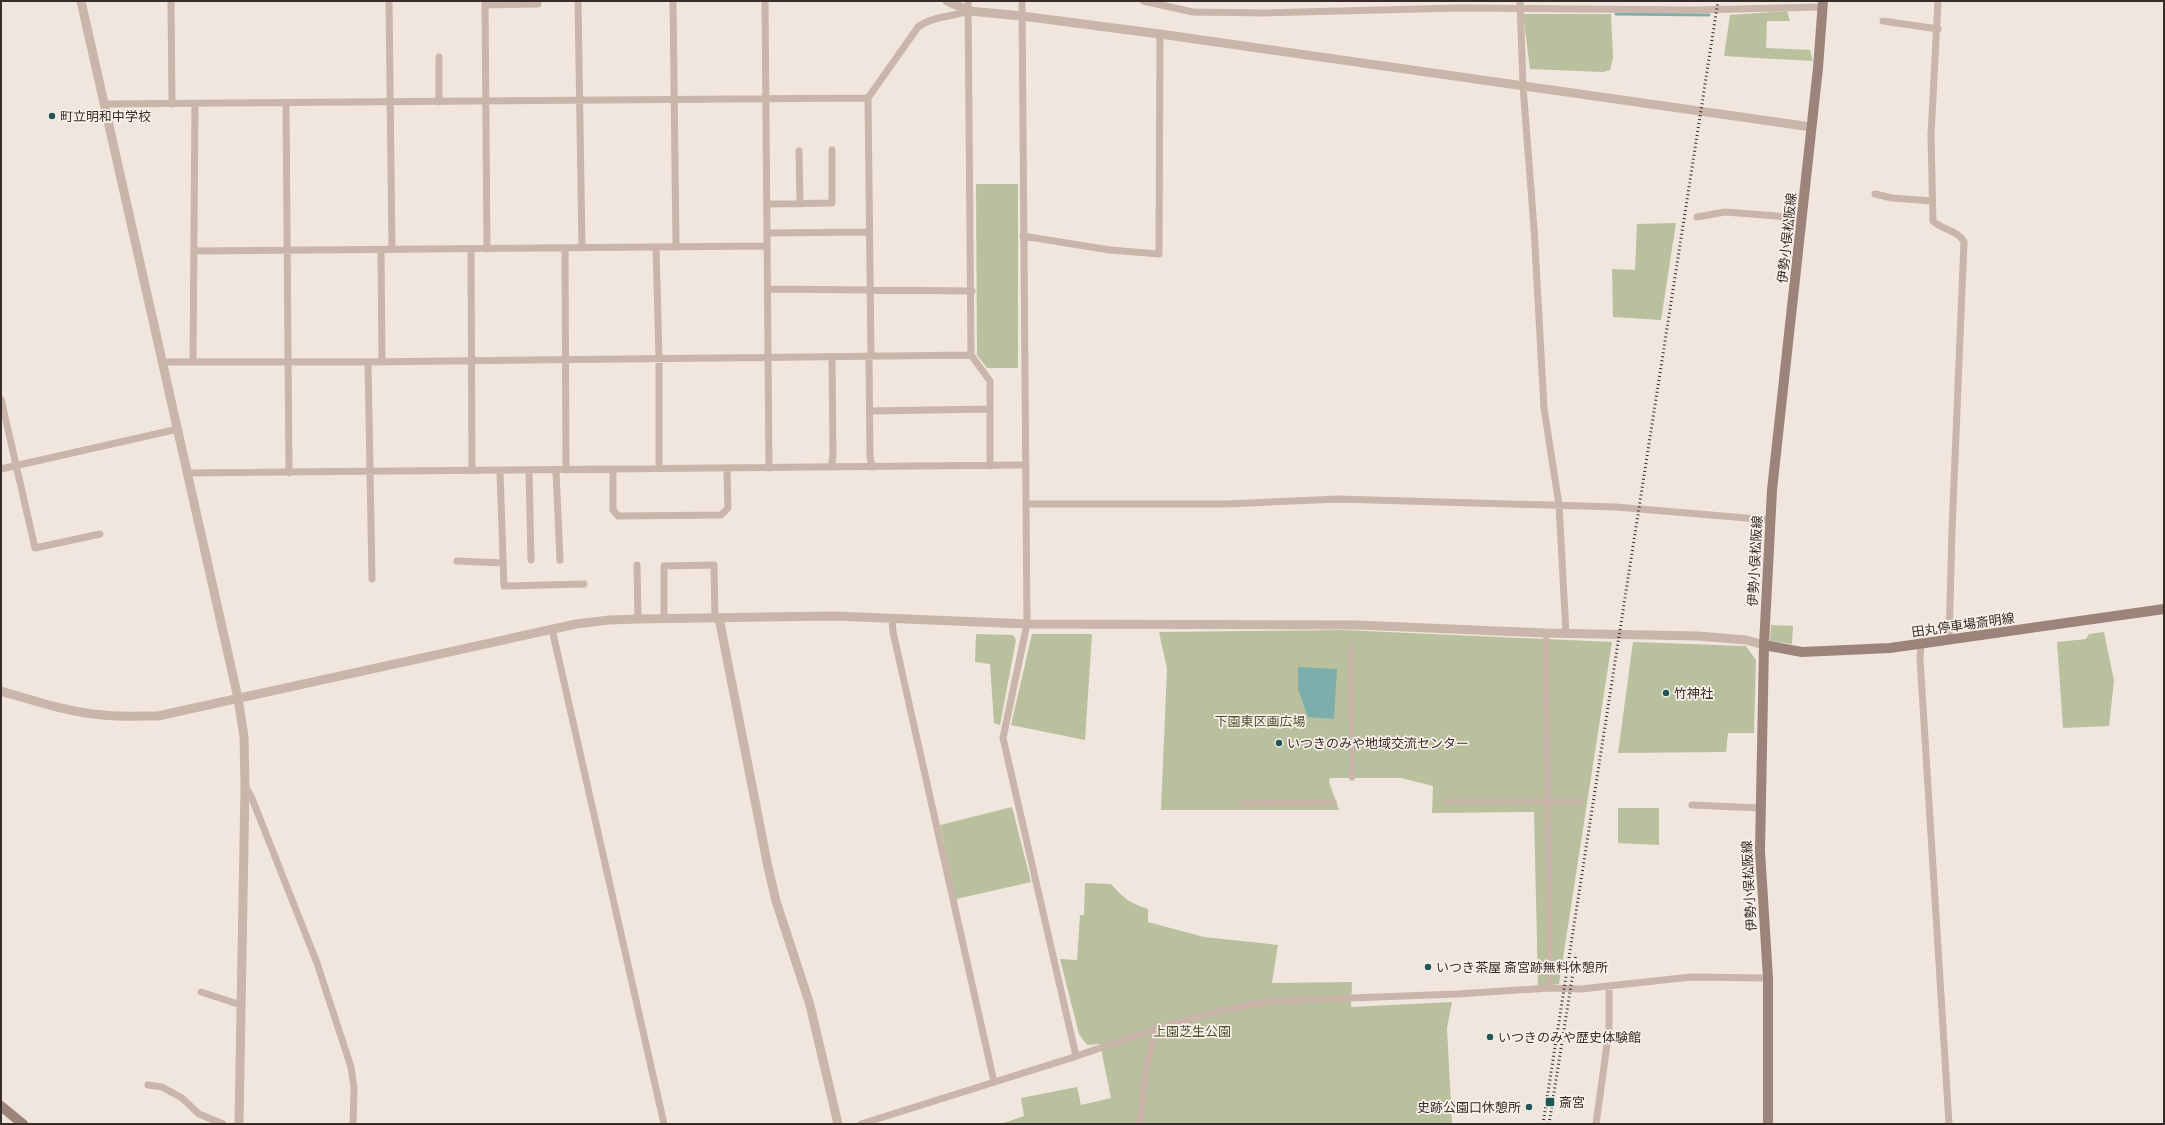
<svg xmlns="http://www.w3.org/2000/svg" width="2165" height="1125" font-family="'Archivo Narrow','Noto Sans JP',sans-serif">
<rect width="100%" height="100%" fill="#f1e6dd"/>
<path fill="#b8c09e" d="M1787 11 1790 21H1767L1766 48 1810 50 1813 61 1724 56 1730 15Z
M1523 14H1611L1613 58 1610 70 1603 72 1530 69Z
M976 184H1018V368H987L977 355Z
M1676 223 1661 320 1613 317 1612 269 1635 270 1637 224Z
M1771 625 1793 626 1792 644 1770 641Z
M1343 630 1612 642 1559 984 1538 986 1534 812 1432 813 1433 786 1401 778H1330L1329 782 1339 810H1161L1167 669 1159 632Z
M2104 632 2114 681 2109 726 2063 728 2057 642 2086 639 2089 634Z
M976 634 1013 635 1016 640 1000 725 994 723 990 664 975 662Z
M1032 634H1092L1085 740 1011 725Z
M1633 642 1746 646 1756 660 1754 733H1728L1726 752 1618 753Z
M1012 807 1031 882 956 899 940 825Z
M1618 808H1659V845L1618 843Z
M1085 883 1111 884C1122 897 1131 904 1148 909V922L1204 937 1278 945 1272 983 1352 982 1351 1007 1452 1002 1447 1028 1452 1124H1001L1024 1116 1021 1098 1077 1087 1081 1105 1111 1098 1100 1044 1087 1045 1079 1034 1060 959 1077 960 1080 915H1084Z"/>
<path fill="#7daeab" d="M1298 667 1337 669 1334 719 1308 717 1298 689Z"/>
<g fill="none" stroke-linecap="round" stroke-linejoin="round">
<path stroke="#7daeab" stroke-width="3" d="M1616 14 1709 15"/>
<path stroke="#c9b5a9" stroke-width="5.5" d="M1546 633 1550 988
M1351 645 1352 778
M1447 801H1581
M1242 803 1334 802"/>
<path stroke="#c9b5a9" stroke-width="7" d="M171 1 172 104
M389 1 392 250
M485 1 487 249
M578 1 582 248
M673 1 676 246
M765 1 769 468
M968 1 971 355 990 381V466
M1022 1 1027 624 1003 738 1076 1056
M1143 1 1193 12 1265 13 1459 8 1695 10 1822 7
M1520 1 1523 86 1534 228 1544 408 1559 505 1566 634
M1938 1 1931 135 1933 221C1942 230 1958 230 1964 242L1952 531 1949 640
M485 5 538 4
M1883 21 1938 29
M439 57V102
M286 103 289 473
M105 104 868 98
M799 151 800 204
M1875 194 1892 198 1932 201
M767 204 832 203V150
M1697 217 1725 212 1801 218
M767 233 869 232
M1023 236 1110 250 1159 254 1160 34
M656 247 659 358V469
M565 248 566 470
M471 249 472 471
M381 250 382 361
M195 251 767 246
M768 289 972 291
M869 357 870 457 872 467
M871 357 868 98 918 27C932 16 952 17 969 11
M162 362H368L971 355
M193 362 195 104
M368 362 372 579
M1 399 35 548 100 534
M870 411 990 409
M831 467 833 456 832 358
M1 469 178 429
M613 470V510L618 516 721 515 728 508 727 469
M529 471 531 560
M556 471 560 560
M500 472 504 586 584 584
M188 473 1025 465
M1026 504H1227L1338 499 1616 507 1770 520
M457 561 503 563
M637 565 638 619
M664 618V566L714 565 715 618
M892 618 893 632 994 1082
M552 629 664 1124
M1921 644 1920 658 1949 1124
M245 786 251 796 317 963 351 1067 354 1088 353 1124
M1692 805 1760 808
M201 992 241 1005
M148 1085 162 1087 182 1098 199 1114 223 1124
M861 1124 1071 1058 1155 1029 1223 1010 1272 1001 1457 994 1550 988 1581 989 1691 977 1768 978
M1140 1124 1145 1077 1155 1029
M1596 1124 1609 1030V986"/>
<path stroke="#c9b5a9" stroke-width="9" d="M81 1 238 698 244 737 245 786 239 1124
M947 1 969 11 1022 16 1160 34 1811 127
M719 618 768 867 776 901 810 1005 838 1124
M1 691C35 701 68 712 103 715 121 717 140 716 158 716L576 624 609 620 638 619 835 616 1027 624 1358 625 1546 633 1698 636 1746 640 1764 645"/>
<path stroke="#9d847b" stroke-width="10" d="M1764 645 1802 652 1890 648 2164 609
M1 1106 23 1124
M1768 1124V978L1760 851 1764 645 1772 490 1818 68 1823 1"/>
<path stroke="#372c29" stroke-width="3" stroke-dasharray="1 3" stroke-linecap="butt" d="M1543 1124 1718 1
M1549 1124 1576 954"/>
</g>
<g fill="#205755" stroke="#f9f0ea" stroke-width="1.5">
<circle cx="52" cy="116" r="4"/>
<circle cx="1666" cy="693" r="4"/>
<circle cx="1279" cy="743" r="4"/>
<circle cx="1428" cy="967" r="4"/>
<circle cx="1490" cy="1037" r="4"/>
<rect x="1545" y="1097" width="10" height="10" rx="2"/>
<circle cx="1529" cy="1107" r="4"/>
</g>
<g text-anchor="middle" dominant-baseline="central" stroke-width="3.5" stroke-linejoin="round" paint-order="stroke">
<g font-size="13" fill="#372c29" stroke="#f9f0ea" text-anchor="start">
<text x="60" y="116">町立明和中学校</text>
<text x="1674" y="693">竹神社</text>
<text x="1287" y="743">いつきのみや地域交流センター</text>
<text x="1436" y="967">いつき茶屋 斎宮跡無料休憩所</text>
<text x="1498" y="1037">いつきのみや歴史体験館</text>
<text x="1559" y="1102">斎宮</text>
<text x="1521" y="1107" text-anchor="end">史跡公園口休憩所</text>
</g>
<g font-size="13" fill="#372c29" stroke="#f9f0ea">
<text transform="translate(1787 238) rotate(-84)">伊勢小俣松阪線</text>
<text transform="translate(1755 561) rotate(-87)">伊勢小俣松阪線</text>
<text transform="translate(1963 625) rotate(-8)">田丸停車場斎明線</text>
<text transform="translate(1749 886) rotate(-93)">伊勢小俣松阪線</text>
</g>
<g font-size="13" fill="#4a542e" stroke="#f9f0ea">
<text x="1260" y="721">下園東区画広場</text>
<text x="1192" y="1031">上園芝生公園</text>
</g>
</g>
<rect width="2165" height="1125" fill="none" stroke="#372c29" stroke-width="4"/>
</svg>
